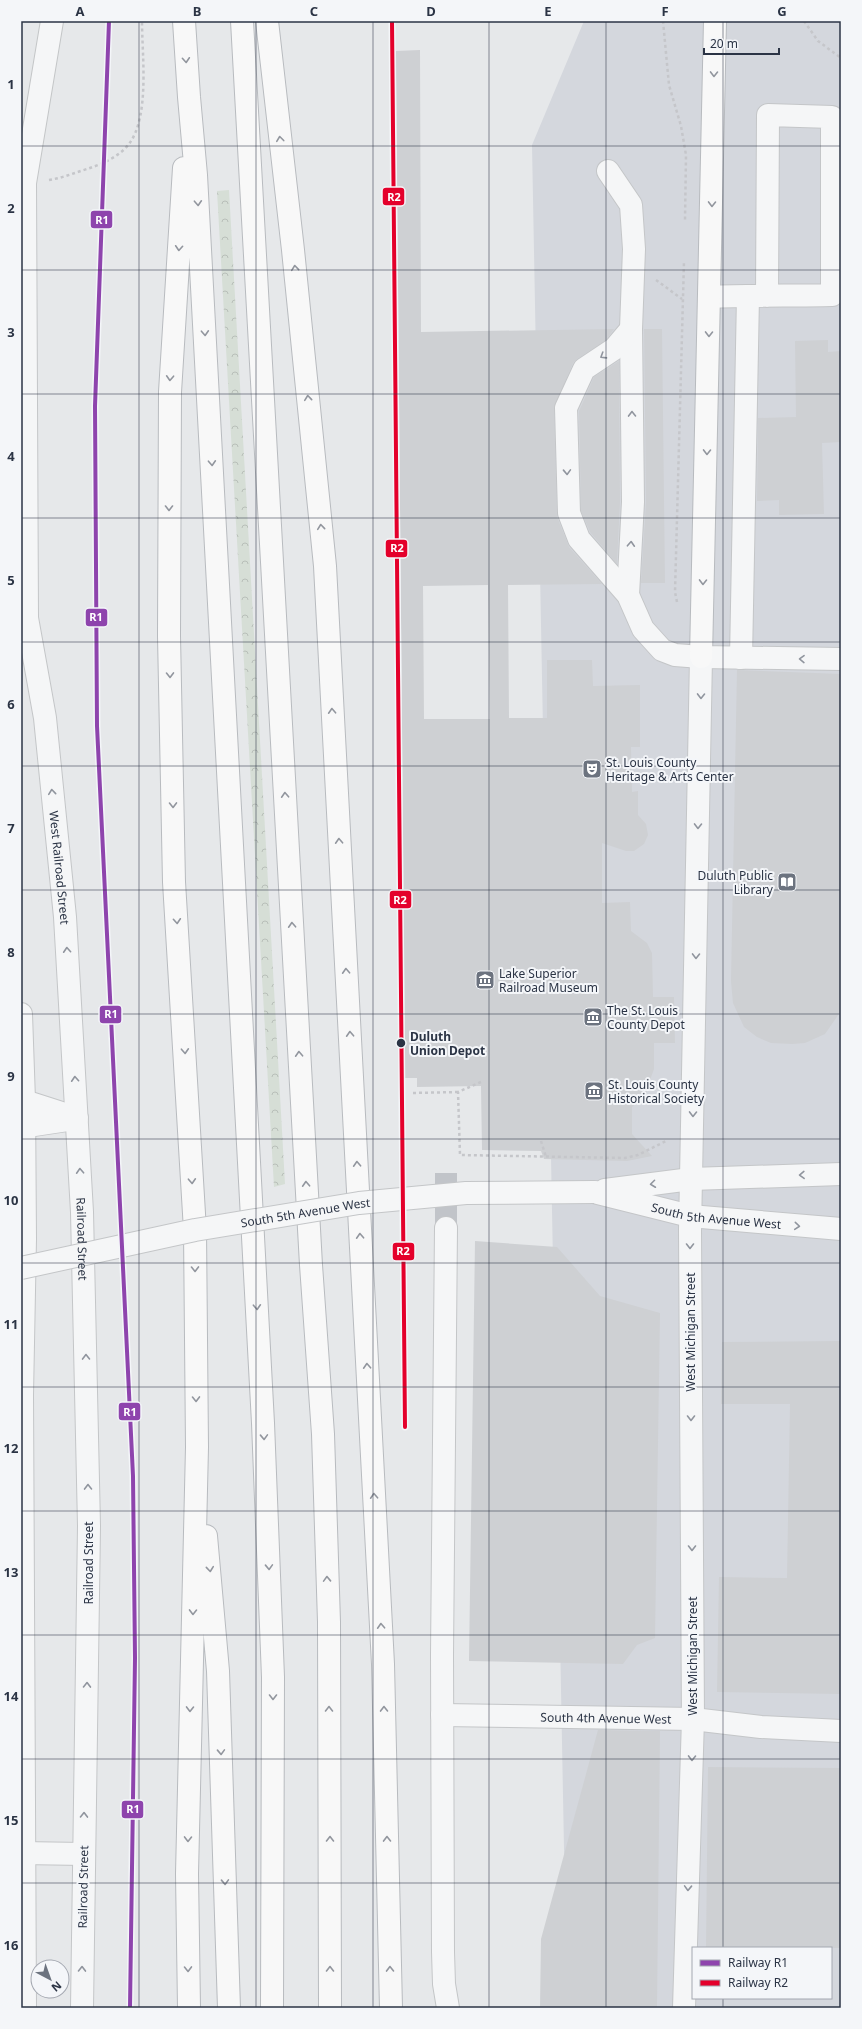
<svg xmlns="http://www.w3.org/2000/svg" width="862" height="2029" font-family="'Noto Sans',sans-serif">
<defs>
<pattern id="park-crowns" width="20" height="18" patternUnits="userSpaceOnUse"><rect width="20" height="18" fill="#d6ded6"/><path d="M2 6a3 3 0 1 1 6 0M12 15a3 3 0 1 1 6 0" fill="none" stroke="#b8bfb9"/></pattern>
</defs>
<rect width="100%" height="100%" fill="#e6e8ea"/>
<path fill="#d4d7dd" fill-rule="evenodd" d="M584 21H841V2008H567L532 145ZM693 1948H831V1998H693Z"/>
<path fill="url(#park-crowns)" d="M229 190 285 1184 274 1187 217 191Z"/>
<path fill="#ced0d3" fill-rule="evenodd" d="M420 50 421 332 614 329 606 340 577 359 573 363 554 408 557 517 569 547 602 584 508 585 509 718H547V660H592L593 686 640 685V747H631L632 792 638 791V815L646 824 648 835 644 844 634 851H626L602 843V903L630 902 631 931 647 943 652 953 653 997H674L675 1043H654V1069L650 1080 649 1088 644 1096 632 1107V1134L652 1156 627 1161 544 1159 541 1151 482 1150 481 1086 417 1087V1078H405L396 51ZM488 585 490 719H424L423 586Z
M644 329H662L665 583H641L646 502Z
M828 340V352L841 351V442L822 443 824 514 779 515V500L757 501 758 418 796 417 795 341Z
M619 361 620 502 617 564 590 532 581 511 579 411 594 377Z
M737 670 841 674V1011L825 1034 805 1043 792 1044 771 1043 757 1037 744 1027 733 1003 731 981Z
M475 1241 557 1247 600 1296 660 1313 655 1638 637 1645 623 1664 469 1661Z
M841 1341V1694L717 1692 719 1577 787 1578 790 1404H721L722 1342Z
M598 1730 660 1731 657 2008H540L541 1939Z
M708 1767 841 1768V1948H706Z"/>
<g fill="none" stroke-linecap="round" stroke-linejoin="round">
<path stroke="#c1c4c9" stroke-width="22" stroke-dasharray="22 11" stroke-linecap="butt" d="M446 1228V1171"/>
<defs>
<g id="minor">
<path d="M608 171 631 205 634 249 631 329 633 502 628 595"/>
<path d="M710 297C751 295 791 296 832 295V117L768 115 767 296"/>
<path d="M631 329 614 349 584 369 566 408 569 513 579 539 628 595 643 629 662 650 675 655 701 657 841 659"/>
<path id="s1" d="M27 618 45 718 65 917 82 1212 89 1526 82 2008"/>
<path d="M25 631 27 618 25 183 52 21"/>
<path d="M741 658 748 296"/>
<path d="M21 1014 24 1100 25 1239 22 1395 25 2008"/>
<path d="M21 1100 77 1118"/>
<path d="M21 1127 74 1119"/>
<path d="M605 1190 691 1179 841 1174"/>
<path id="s2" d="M594 1192 690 1216 841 1229"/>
<path d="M446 1228 442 1655 443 1952 444 1984 448 2008"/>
<path id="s3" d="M442 1715 693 1719 761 1727 841 1731"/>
<path d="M21 1853 84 1854"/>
<path d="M684 2008 693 1719 690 1230 701 657"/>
</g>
<path id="highway" d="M184 21 189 97 196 175 263 1423 273 1677 272 2008
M242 21 311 1265 323 1434 329 1622 330 2008
M267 21 293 250 325 566 383 1664 391 2008
M184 168 170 392 169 636 174 882 195 1230 197 1447 187 1874 189 2008
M701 657 715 21
M206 1536 218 1671 229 2008"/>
</defs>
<use href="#minor" stroke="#c4c6c8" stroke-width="24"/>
<use href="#highway" stroke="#b8bbbf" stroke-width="24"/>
<path stroke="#c5c6ca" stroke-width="2.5" stroke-dasharray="3 3" stroke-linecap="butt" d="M663 21 669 85 681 126 686 155 685 220
M804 21 818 41 841 58
M49 180C62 178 74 173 87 169 102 164 119 157 129 144 150 116 142 56 142 21
M656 280 682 299
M677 602 675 592 684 261
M481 1082 458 1092 460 1155 625 1158 638 1155 666 1141
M413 1093 458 1092
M541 1141 546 1157"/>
<use href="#minor" stroke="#f5f6f7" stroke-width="22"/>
<use href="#highway" stroke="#f8f8f8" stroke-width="22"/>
<defs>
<g id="minor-bridge">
<path id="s4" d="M21 1268 195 1230 359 1203 466 1193 594 1192"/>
</g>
</defs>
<use href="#minor-bridge" stroke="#c4c6c8" stroke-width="24" stroke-linecap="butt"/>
<use href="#minor-bridge" stroke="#f5f6f7" stroke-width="22"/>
<defs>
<path id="rail-1" d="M109 21 95 406 97 726 133 1476 135 1658 130 2008"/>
<path id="rail-2" d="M392 21 405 1427"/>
</defs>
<use href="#rail-1" stroke="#f4f6f9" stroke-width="7"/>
<use href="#rail-2" stroke="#f4f6f9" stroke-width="7"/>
<use href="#rail-1" stroke="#8e44ad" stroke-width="4"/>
<use href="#rail-2" stroke="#e4002b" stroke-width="4"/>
</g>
<defs><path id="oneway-chevron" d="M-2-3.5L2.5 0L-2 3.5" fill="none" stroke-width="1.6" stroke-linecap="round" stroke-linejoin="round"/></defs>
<g stroke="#92969e">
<use href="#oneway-chevron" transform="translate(186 60) rotate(86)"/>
<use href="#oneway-chevron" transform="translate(714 74) rotate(91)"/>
<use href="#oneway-chevron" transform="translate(280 139) rotate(-97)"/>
<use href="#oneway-chevron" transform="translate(198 203) rotate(87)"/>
<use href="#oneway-chevron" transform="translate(712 204) rotate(91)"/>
<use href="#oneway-chevron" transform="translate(179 248) rotate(94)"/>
<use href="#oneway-chevron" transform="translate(295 268) rotate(-96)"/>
<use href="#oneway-chevron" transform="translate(205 333) rotate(87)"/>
<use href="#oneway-chevron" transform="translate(709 334) rotate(91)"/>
<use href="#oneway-chevron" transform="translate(170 378) rotate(93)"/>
<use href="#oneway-chevron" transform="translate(308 398) rotate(-96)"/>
<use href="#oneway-chevron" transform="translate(707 452) rotate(91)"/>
<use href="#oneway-chevron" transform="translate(212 463) rotate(87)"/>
<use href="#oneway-chevron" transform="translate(169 508) rotate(90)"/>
<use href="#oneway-chevron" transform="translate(321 527) rotate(-96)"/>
<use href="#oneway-chevron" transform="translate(703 582) rotate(91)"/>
<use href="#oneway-chevron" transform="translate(170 675) rotate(89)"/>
<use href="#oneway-chevron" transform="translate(332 711) rotate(-93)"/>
<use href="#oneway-chevron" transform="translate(285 795) rotate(-93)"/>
<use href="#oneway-chevron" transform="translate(173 805) rotate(89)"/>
<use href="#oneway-chevron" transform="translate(339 841) rotate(-93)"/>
<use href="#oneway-chevron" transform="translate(177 921) rotate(86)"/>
<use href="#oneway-chevron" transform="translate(292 925) rotate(-93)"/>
<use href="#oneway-chevron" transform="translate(346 971) rotate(-93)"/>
<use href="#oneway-chevron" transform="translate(350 1034) rotate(-93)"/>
<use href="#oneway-chevron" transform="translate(185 1051) rotate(87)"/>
<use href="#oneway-chevron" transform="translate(299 1054) rotate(-93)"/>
<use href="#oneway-chevron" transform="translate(357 1164) rotate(-93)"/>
<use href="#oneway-chevron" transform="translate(192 1181) rotate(87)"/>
<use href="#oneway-chevron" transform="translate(306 1184) rotate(-93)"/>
<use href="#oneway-chevron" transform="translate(360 1236) rotate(-93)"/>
<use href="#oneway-chevron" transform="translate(195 1269) rotate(89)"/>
<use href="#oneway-chevron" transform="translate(257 1307) rotate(87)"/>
<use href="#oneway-chevron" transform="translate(367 1366) rotate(-93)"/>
<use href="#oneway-chevron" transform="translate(196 1399) rotate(89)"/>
<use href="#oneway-chevron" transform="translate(264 1437) rotate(88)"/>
<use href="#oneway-chevron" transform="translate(374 1496) rotate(-93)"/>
<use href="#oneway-chevron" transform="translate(269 1567) rotate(88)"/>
<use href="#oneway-chevron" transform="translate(210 1569) rotate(84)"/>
<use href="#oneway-chevron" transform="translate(327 1579) rotate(-92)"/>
<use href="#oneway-chevron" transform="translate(193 1612) rotate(91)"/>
<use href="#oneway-chevron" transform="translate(381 1626) rotate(-93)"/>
<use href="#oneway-chevron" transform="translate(273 1697) rotate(90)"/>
<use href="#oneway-chevron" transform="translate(190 1709) rotate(91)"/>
<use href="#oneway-chevron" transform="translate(329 1709) rotate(-90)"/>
<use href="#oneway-chevron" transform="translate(384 1709) rotate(-91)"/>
<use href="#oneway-chevron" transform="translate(221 1752) rotate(88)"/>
<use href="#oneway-chevron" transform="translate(188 1839) rotate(91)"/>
<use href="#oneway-chevron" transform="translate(330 1839) rotate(-90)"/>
<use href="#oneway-chevron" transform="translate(387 1839) rotate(-91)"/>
<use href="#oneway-chevron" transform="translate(225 1882) rotate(88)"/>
<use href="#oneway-chevron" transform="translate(188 1969) rotate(89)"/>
<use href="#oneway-chevron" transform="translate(330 1969) rotate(-90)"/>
<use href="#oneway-chevron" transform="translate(390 1969) rotate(-91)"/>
</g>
<g stroke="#90959e">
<use href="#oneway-chevron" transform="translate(603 356) rotate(148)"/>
<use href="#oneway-chevron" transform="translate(632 414) rotate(-91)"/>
<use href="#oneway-chevron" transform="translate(567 472) rotate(88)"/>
<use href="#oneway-chevron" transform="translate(631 544) rotate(-87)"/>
<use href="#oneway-chevron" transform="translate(802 659) rotate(-179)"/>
<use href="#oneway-chevron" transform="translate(701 696) rotate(91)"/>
<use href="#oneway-chevron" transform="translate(52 792) rotate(-96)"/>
<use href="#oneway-chevron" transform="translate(698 826) rotate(91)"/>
<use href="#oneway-chevron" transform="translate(67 950) rotate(-94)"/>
<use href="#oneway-chevron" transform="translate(696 956) rotate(91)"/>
<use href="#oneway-chevron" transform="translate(75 1079) rotate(-94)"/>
<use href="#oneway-chevron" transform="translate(693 1114) rotate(91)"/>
<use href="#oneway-chevron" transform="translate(80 1171) rotate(-93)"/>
<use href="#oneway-chevron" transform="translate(802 1175) rotate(178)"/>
<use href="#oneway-chevron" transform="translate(653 1184) rotate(173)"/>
<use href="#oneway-chevron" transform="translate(797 1226) rotate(5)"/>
<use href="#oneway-chevron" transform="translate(690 1246) rotate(90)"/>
<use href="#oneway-chevron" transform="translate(86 1357) rotate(-91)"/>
<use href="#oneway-chevron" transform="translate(691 1418) rotate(90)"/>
<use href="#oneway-chevron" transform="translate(88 1487) rotate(-91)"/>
<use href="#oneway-chevron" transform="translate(692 1548) rotate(90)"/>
<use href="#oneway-chevron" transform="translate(87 1685) rotate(-89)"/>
<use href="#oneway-chevron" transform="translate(692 1758) rotate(91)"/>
<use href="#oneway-chevron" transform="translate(84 1815) rotate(-89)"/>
<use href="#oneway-chevron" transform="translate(688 1888) rotate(92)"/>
<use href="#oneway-chevron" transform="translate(82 1969) rotate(-89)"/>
</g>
<path fill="none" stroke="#2b3445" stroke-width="1" stroke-opacity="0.55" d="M139 21V2008M256 21V2008M373 21V2008M489 21V2008M606 21V2008M723 21V1948M21 146H841M21 270H841M21 394H841M21 518H841M21 642H841M21 766H841M21 890H841M21 1014H841M21 1139H841M21 1263H841M21 1387H841M21 1511H841M21 1635H841M21 1759H841M21 1883H841M723 1998V2008"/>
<defs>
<symbol id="theatre-square" viewBox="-11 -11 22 22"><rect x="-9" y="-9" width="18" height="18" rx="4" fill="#6c737f" stroke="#f4f6f9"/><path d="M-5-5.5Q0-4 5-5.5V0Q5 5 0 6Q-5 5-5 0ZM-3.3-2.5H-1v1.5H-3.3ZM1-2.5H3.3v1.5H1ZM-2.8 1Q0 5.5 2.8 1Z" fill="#fff"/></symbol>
<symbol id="library-square" viewBox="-11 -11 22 22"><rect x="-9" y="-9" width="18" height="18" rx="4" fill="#6c737f" stroke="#f4f6f9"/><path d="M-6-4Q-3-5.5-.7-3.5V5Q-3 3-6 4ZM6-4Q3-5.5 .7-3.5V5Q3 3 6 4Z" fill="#fff"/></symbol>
<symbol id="museum-square" viewBox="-11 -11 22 22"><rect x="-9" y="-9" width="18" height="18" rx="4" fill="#6c737f" stroke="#f4f6f9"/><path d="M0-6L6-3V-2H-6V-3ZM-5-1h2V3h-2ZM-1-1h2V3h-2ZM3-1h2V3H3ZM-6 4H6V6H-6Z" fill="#fff"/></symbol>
</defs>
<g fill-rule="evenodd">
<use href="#theatre-square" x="581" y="758" width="22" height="22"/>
<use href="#library-square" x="776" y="871" width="22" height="22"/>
<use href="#museum-square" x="474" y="969" width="22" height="22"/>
<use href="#museum-square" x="582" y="1006" width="22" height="22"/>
<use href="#museum-square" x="583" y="1080" width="22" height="22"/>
</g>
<circle fill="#2b3445" stroke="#f4f6f9" stroke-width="1.5" cx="401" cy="1043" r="5"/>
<g text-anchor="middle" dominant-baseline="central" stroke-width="4" stroke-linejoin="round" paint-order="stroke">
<g font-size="12" fill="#2b3445" stroke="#f4f6f9" text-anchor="start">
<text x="606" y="762">St. Louis County<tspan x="606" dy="14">Heritage &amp; Arts Center</tspan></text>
<text x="773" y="875" text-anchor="end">Duluth Public<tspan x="773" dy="14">Library</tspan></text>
<text x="499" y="973">Lake Superior<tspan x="499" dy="14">Railroad Museum</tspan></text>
<text x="607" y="1010">The St. Louis<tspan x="607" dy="14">County Depot</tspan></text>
<text x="608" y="1084">St. Louis County<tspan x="608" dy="14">Historical Society</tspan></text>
</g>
<g font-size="12" fill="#2b3445" stroke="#f4f6f9">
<text stroke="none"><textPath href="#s1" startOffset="252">West Railroad Street</textPath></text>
<text stroke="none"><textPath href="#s4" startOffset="290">South 5th Avenue West</textPath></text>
<text stroke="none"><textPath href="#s2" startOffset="125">South 5th Avenue West</textPath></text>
<text stroke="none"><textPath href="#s1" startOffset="624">Railroad Street</textPath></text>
<text transform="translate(690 1332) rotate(-90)">West Michigan Street</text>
<text transform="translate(88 1563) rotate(-90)">Railroad Street</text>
<text transform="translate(692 1656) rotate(-90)">West Michigan Street</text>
<text stroke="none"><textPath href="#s3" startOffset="164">South 4th Avenue West</textPath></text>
<text transform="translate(83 1887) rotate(-89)">Railroad Street</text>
</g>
<g font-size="12" font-weight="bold" fill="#2b3445" stroke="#f4f6f9" text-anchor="start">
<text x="410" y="1036">Duluth<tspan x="410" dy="14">Union Depot</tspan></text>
</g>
</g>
<g stroke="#f4f6f9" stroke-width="1.5">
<rect x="382" y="187" width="23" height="19" rx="4" fill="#e4002b"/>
<rect x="90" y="210" width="23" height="19" rx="4" fill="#8e44ad"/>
<rect x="385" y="539" width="23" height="19" rx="4" fill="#e4002b"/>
<rect x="85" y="608" width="23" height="19" rx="4" fill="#8e44ad"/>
<rect x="389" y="890" width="23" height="19" rx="4" fill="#e4002b"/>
<rect x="99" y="1005" width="23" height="19" rx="4" fill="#8e44ad"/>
<rect x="392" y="1242" width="23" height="19" rx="4" fill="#e4002b"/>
<rect x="118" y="1402" width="23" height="19" rx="4" fill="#8e44ad"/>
<rect x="121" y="1800" width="23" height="19" rx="4" fill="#8e44ad"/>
</g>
<g font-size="11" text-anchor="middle" font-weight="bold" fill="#fff">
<text x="394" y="201">R2</text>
<text x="102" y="224">R1</text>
<text x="397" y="552">R2</text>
<text x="96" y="621">R1</text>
<text x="400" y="904">R2</text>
<text x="111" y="1018">R1</text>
<text x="403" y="1255">R2</text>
<text x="130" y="1416">R1</text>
<text x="133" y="1813">R1</text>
</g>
<rect width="862" height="2029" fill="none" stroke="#f4f6f9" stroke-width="44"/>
<rect x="692" y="1947" width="140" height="52" fill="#f4f6f9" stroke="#a4a8b1"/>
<rect x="700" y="1960" width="20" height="6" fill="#8e44ad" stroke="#a4a8b1"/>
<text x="728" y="1967" font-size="12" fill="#2b3445">Railway R1</text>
<rect x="700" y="1980" width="20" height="6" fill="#e4002b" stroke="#a4a8b1"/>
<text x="728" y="1987" font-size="12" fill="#2b3445">Railway R2</text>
<g transform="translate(50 1979) rotate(139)"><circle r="19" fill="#f4f6f9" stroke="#a4a8b1"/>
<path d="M0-3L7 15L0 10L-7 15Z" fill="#6c737f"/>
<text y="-6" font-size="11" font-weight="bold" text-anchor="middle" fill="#2b3445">N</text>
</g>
<path d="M704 48v6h75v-6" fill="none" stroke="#2b3445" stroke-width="2"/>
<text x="710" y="48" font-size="12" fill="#2b3445" stroke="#f4f6f9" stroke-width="3" paint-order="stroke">20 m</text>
<rect x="22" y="22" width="818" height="1985" fill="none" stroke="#2b3445" stroke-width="1.5"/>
<g font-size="13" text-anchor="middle" font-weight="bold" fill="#2b3445">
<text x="80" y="16">A</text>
<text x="197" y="16">B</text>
<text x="314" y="16">C</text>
<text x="431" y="16">D</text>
<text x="548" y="16">E</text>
<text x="665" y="16">F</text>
<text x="782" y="16">G</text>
<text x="11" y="89">1</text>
<text x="11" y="213">2</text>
<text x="11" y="337">3</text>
<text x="11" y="461">4</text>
<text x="11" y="585">5</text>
<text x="11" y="709">6</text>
<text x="11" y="833">7</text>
<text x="11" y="957">8</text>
<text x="11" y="1081">9</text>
<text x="11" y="1205">10</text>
<text x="11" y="1329">11</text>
<text x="11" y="1453">12</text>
<text x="11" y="1577">13</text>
<text x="11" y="1701">14</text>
<text x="11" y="1825">15</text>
<text x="11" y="1950">16</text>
</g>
</svg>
